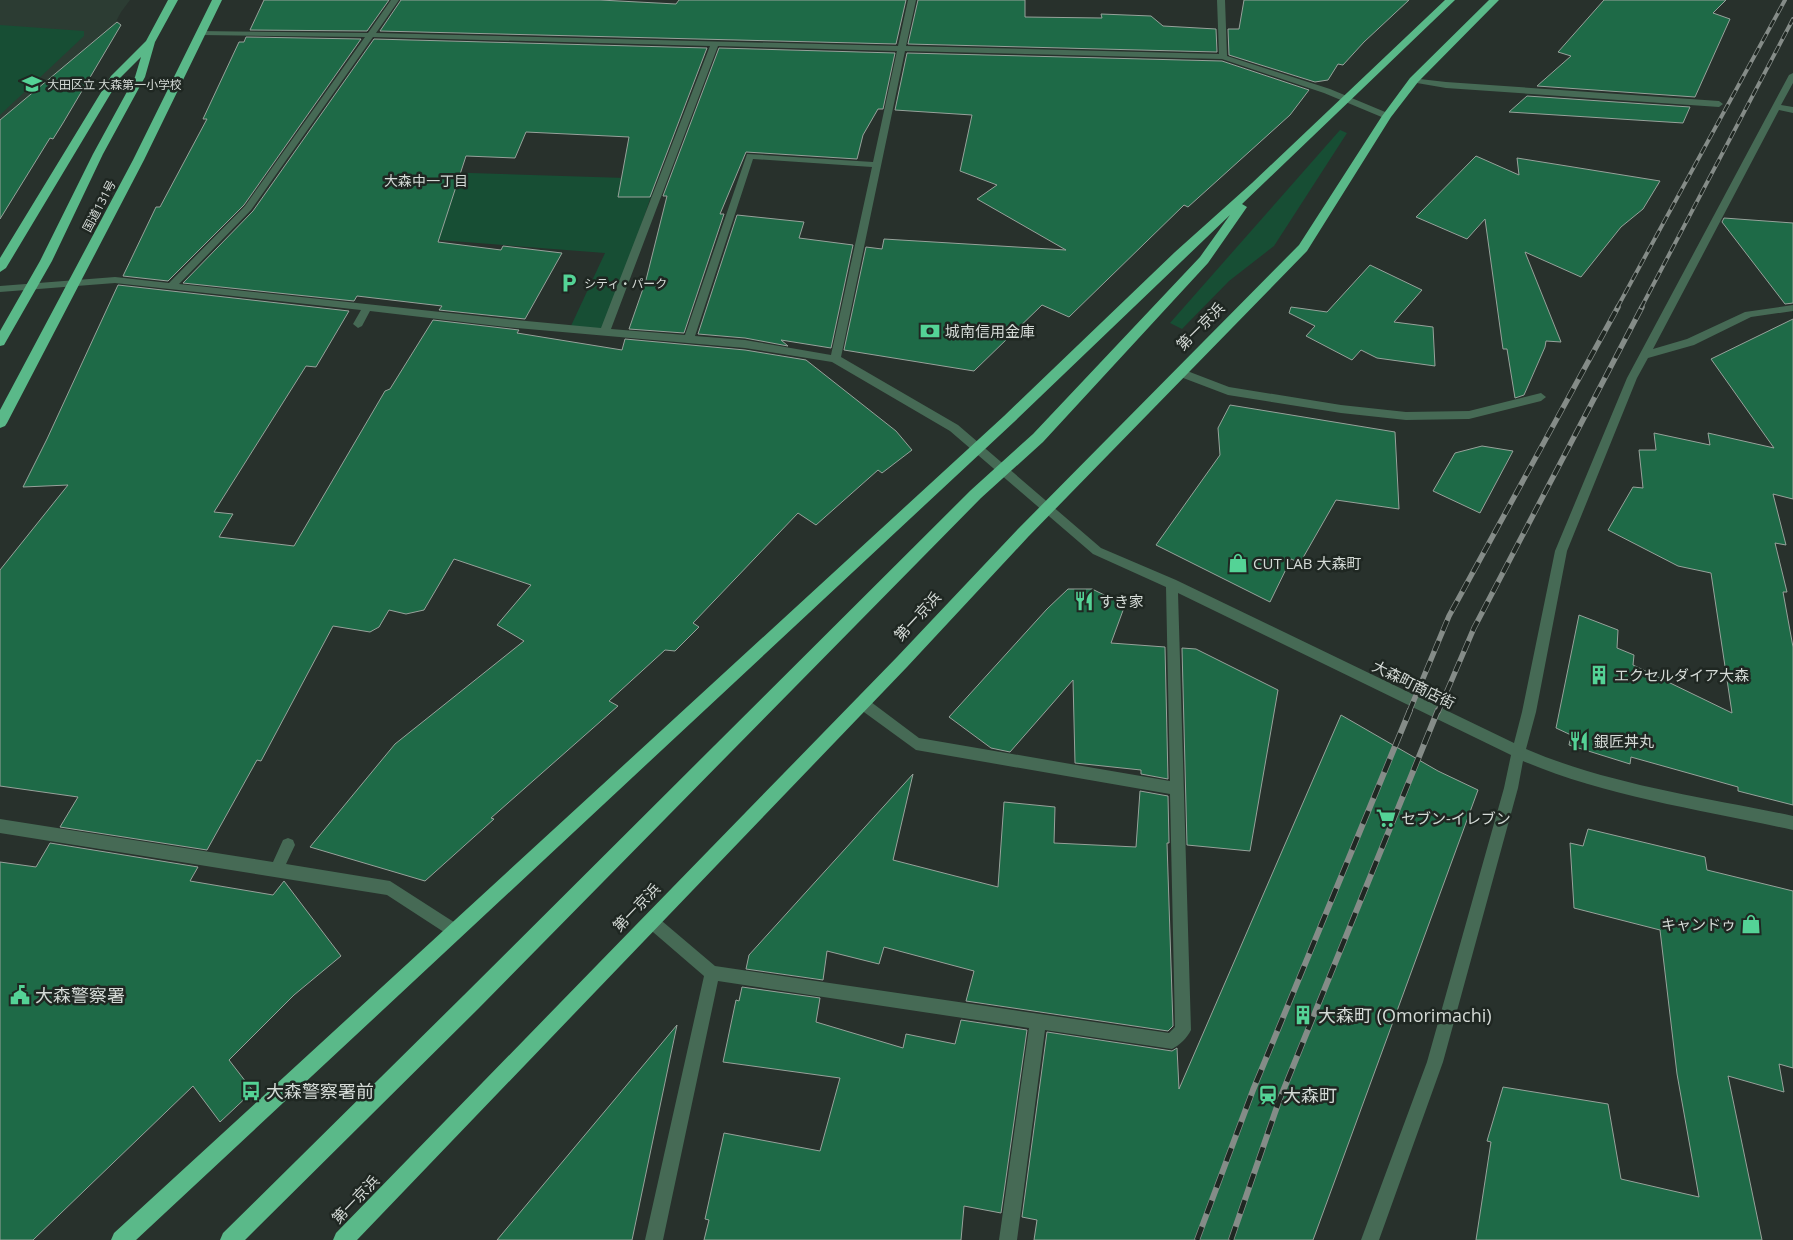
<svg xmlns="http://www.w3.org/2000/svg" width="1793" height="1240" font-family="'Open Sans','Noto Sans JP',sans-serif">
<rect width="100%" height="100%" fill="#28312c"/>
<path fill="#2c3c33" d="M0 0H130L121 12 104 44 0 125Z"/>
<path fill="#174e34" d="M0 25 84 31V36L0 115Z
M1340 130 1347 133 1274 246 1229 281 1182 329 1170 323Z
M407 171 657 179 605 331 570 328 605 253 425 239Z"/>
<path fill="#1e6a47" stroke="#97a29b" d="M264 0H389L367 31 250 30Z
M401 0H600L676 4 679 0H906L896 44 380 31Z
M918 0H1025V17L1102 18 1101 14 1151 16 1163 26 1216 29 1217 52 908 44Z
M1244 0H1409L1364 42 1343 65 1338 64 1328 80 1315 82 1229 55 1228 29H1239Z
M1604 0H1726L1713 13 1730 19 1695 97 1537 86 1571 56 1558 52Z
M117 22 121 25 63 123 53 139 50 138 0 219V120Z
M246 37 361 39 244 205 168 281 123 276 156 207H160L207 119H203L239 42H244Z
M374 39 707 48 650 197H618L629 137 526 132 515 158 466 156 438 242 501 250 503 246 562 253 525 319 439 310 442 306 357 296 354 301 183 283 253 211Z
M719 48 895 53 883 109H878L863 135 857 159 746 152 720 214H724L684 333 629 329 646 280 667 196H663Z
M907 53 1222 61 1309 90 1290 115 1188 207 1184 205 1069 317 1042 305 974 371 844 350 866 247 882 249 884 239 1066 250 977 199 997 185 960 171 972 115 895 110Z
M1527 96 1690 107 1683 123 1509 112Z
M1476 156 1519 175 1517 158 1660 181 1643 209 1621 227 1581 277 1525 252 1561 342 1546 341 1545 347 1524 395 1515 398 1507 349H1503L1485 219 1467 239 1416 217Z
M737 215 804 222 799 238 853 245 831 348 781 340 788 346 745 338 698 334Z
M1724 218 1793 223V303L1785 304 1722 222Z
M1370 265 1422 290 1394 322 1433 327 1435 366 1377 358 1361 350 1352 360 1306 336 1315 326 1289 313 1291 307 1327 312Z
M118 285 349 311 316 367 306 366 214 512 233 514 219 537 294 546 385 391 390 389 433 320 519 330 517 333 622 350 625 339 745 350 806 360 896 431 912 450 882 473 878 470 816 525 798 513 693 623 699 627 675 651 665 650 609 701 618 706 491 818 494 819 425 881 310 847 395 744 524 641 497 625 531 585 454 559 424 610 406 614 389 610 379 627 370 632 333 626 261 761 257 760 207 850 60 827 78 797 0 786V570L68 485 23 487 47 439Z
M1793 319V499L1773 494 1786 545 1775 543 1787 592H1783L1793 647V805L1738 791V787L1631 757 1630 764 1569 745 1571 735 1556 728 1579 615 1618 630 1617 648 1634 655 1633 665 1732 713 1711 573 1678 566 1608 530 1633 487 1643 488 1639 450H1656L1654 433 1710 445 1708 433 1774 448 1711 359Z
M1230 405 1395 432 1399 509 1336 500 1300 563 1291 559 1270 602 1156 545 1220 455 1218 428Z
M1482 446 1513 451 1480 513 1433 491 1455 453Z
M1068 589H1092L1125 605 1111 643 1165 647 1168 779 1141 774V770L1075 763 1073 680 1010 752 991 748 949 717 1047 609Z
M1182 648 1196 649 1278 690 1250 851 1187 845Z
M1341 715 1438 771 1478 790 1313 1240H1034L1037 1220 1022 1217 1047 1032 1172 1051 1177 1048 1179 1089Z
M913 774 893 860 998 887 1004 802 1055 807 1054 843 1136 847 1140 791 1168 796 1169 843H1167L1173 1026 1168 1031 966 1001 974 971 884 947 879 964 827 951 823 980 746 969 749 955Z
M1588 829 1705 857 1707 870 1793 891V1068L1779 1064 1784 1092 1728 1076 1762 1240H1476L1491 1142 1487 1141 1503 1087 1608 1104 1621 1179 1699 1197 1677 1074 1660 930 1574 908 1570 843 1583 846Z
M50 843 198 867 190 881 273 895 284 881 341 956 294 995 229 1060 253 1091 220 1122 193 1086 33 1240H0V862L36 867Z
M742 987 820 998 816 1022 903 1048 906 1034 955 1044 961 1020 1027 1030 1001 1213 964 1206 961 1240H704L709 1220 705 1219 724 1133 820 1151 840 1078 723 1062 736 1000 739 1001Z
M677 1025 632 1240H497Z"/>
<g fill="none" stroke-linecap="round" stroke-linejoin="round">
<path fill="#466a55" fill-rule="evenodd" d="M391 0H399L376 33 898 46 908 0H916L906 46 1219 54 1217 0H1225L1227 56 1330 89 1390 114V118H1384L1324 93 1222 59 905 51 841 357 958 425 1101 548 1176 580 1514 743 1522 712 1555 551 1627 378 1789 75 1793 73V83L1781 105 1793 107V113L1779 110 1653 349 1687 339 1745 312 1793 305V311L1751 317 1694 345 1648 358 1637 378 1567 551 1536 712 1526 749C1610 785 1704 797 1793 816V830C1703 810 1608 797 1523 761L1518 788 1443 1062 1379 1240H1361L1427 1062 1504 788 1511 755 1178 593 1191 1030C1187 1038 1180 1045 1172 1049L1045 1030 1017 1240H999L1029 1028 718 981 663 1240H645L704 976 646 926 644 921 646 916 651 914 656 916 715 966 1169 1033 1175 1027 1170 794 916 750 857 707 855 703 857 699 862 697 867 699 919 738 1170 781 1166 587 1093 554 950 431 832 362 745 348 506 327 370 311 362 326 358 328 353 324 361 310 115 283 0 292V286L115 277 169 283 245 206 365 37 202 35H199V31L368 33ZM373 37 710 46 601 328 506 319 179 284 251 210ZM718 46 897 51 873 162 747 154 685 335 611 329ZM753 159 872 167 831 355 745 340 695 336Z
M1411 78 1446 82 1719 101 1723 104 1719 107 1446 88 1411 82Z
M1182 369 1229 387 1341 405 1406 412 1469 411 1541 393 1546 397 1541 401 1469 419 1406 420 1341 413 1228 395 1178 376 1177 373Z
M0 819 273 862 283 840 288 838 293 840 295 845 286 864 390 881 460 926 462 931 460 936 455 938 450 936 387 895 0 833Z"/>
<path fill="#5ab989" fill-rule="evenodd" d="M168 0H178L155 42 145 77 103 154 52 261 4 345 0 346V331L40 261 93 154 135 77 141 57 120 78 6 268 0 272V258L111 76 146 41Z
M212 0H222L144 160 7 423 5 426 0 428V410L133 160Z
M1445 0H1455L1242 204 1247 207 1208 263 1043 442 981 498 478 1009 245 1240H220L223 1233 464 995 971 490 1033 434 1200 257 1230 215 1014 422 136 1240H111L114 1233 1004 416 1175 252 1252 183Z
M1489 0H1499L1418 82 1391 117 1307 251 1028 537 907 667 357 1240H333L336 1233 897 657 1018 529 1299 245 1382 116 1410 78Z"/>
<defs>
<path id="rail-far2" d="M1617 308 1785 0
M1641 308 1793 19"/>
<path id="rail-far1" d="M1409 712 1449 616 1618 307
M1438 712 1474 628 1642 307"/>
<path id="rail" d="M1197 1240 1253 1090 1410 710
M1231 1240 1279 1101 1438 710"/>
</defs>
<use href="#rail-far2" stroke="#858c88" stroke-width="4"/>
<use href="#rail-far1" stroke="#858c88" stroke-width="5.5"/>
<use href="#rail" stroke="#858c88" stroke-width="6"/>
<use href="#rail-far2" stroke="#1f2722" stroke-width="2.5" stroke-dasharray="8" stroke-linecap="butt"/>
<use href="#rail-far1" stroke="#1f2722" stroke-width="4" stroke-dasharray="11" stroke-linecap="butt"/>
<use href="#rail" stroke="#1f2722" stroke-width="4.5" stroke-dasharray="14" stroke-linecap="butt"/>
</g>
<defs>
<symbol id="school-bare" viewBox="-9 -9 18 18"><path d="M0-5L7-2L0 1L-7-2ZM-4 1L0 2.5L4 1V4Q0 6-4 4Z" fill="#54d396" stroke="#1f2722" stroke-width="2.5" paint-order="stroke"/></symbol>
<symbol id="parking-bare" viewBox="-9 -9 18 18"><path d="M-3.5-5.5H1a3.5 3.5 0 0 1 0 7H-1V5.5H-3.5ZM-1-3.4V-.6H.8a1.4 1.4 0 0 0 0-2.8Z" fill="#54d396" stroke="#1f2722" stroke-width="2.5" paint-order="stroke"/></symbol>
<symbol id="bank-bare" viewBox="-9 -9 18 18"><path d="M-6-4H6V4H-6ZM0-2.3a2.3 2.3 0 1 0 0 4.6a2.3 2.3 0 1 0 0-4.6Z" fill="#54d396" stroke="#1f2722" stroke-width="2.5" paint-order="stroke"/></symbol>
<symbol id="shop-bare" viewBox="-9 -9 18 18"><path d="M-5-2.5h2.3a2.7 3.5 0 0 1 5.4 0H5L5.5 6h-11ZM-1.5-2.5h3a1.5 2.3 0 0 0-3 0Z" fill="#54d396" stroke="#1f2722" stroke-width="2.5" paint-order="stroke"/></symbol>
<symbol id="restaurant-bare" viewBox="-9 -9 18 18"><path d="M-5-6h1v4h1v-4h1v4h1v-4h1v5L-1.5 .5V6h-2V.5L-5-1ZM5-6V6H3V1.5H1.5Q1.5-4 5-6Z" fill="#54d396" stroke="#1f2722" stroke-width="2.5" paint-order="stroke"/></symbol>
<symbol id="building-bare" viewBox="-9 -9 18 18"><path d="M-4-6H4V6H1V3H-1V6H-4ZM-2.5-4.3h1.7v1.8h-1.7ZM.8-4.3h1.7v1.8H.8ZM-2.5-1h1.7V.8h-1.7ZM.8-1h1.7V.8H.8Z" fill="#54d396" stroke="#1f2722" stroke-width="2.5" paint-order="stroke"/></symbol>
<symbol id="supermarket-bare" viewBox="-9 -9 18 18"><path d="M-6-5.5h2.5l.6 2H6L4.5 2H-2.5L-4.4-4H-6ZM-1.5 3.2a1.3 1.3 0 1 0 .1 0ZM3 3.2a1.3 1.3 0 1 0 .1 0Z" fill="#54d396" stroke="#1f2722" stroke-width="2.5" paint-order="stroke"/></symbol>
<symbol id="civic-bare" viewBox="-9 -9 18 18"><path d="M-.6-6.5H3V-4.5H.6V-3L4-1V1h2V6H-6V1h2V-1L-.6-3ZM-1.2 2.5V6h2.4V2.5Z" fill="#54d396" stroke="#1f2722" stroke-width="2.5" paint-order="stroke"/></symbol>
<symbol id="bus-bare" viewBox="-9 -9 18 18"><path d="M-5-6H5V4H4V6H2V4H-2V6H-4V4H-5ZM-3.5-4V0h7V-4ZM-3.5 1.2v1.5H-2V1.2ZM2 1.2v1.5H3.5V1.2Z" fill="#54d396" stroke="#1f2722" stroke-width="2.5" paint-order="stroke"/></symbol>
<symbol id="station-bare" viewBox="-9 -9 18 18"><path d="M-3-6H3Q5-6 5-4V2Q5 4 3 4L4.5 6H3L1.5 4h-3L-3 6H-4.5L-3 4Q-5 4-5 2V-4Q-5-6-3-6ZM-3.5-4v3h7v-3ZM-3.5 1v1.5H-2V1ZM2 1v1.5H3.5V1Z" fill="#54d396" stroke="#1f2722" stroke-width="2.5" paint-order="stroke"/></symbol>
</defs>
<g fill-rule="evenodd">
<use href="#school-bare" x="18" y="70" width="28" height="28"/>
<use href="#parking-bare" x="555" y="269" width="28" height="28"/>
<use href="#bank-bare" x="916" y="317" width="28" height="28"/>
<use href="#shop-bare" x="1224" y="549" width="28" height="28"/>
<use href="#restaurant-bare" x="1070" y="587" width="28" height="28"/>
<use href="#building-bare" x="1585" y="661" width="28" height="28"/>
<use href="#restaurant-bare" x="1565" y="727" width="28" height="28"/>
<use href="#supermarket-bare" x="1372" y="804" width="28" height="28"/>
<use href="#shop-bare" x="1737" y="910" width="28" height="28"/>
<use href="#civic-bare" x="6" y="981" width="28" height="28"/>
<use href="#building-bare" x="1289" y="1001" width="28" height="28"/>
<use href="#bus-bare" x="237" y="1077" width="28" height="28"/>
<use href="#station-bare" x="1254" y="1081" width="28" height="28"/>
</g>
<g text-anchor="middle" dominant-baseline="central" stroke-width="5" stroke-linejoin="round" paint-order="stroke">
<g font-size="12" fill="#d4dad6" stroke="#1f2722" text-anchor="start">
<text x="47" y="84">大田区立 大森第一小学校</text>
<text x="584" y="283">シティ・パーク</text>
</g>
<g font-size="12" fill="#d4dad6" stroke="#1f2722">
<text transform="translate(99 206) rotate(-62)">国道131号</text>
</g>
<g font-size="14" fill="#d4dad6" stroke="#1f2722">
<text x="426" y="180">大森中一丁目</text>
</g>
<g font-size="15" fill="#d4dad6" stroke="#1f2722">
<text transform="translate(1200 326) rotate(-45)">第一京浜</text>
<text transform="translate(917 616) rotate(-47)">第一京浜</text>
<text transform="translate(1414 684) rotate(26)">大森町商店街</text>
<text transform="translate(636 907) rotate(-46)">第一京浜</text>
<text transform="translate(355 1199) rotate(-46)">第一京浜</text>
</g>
<g font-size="15" fill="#d4dad6" stroke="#1f2722" text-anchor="start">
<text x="945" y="331">城南信用金庫</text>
<text x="1253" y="563">CUT LAB 大森町</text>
<text x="1099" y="601">すき家</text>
<text x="1614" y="675">エクセルダイア大森</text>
<text x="1594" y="741">銀匠丼丸</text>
<text x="1401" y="818">セブン-イレブン</text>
<text x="1736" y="924" text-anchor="end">キャンドゥ</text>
</g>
<g font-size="18" fill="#d4dad6" stroke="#1f2722" text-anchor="start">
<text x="35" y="995">大森警察署</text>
<text x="1318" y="1015">大森町 (Omorimachi)</text>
<text x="266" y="1091">大森警察署前</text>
<text x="1283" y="1095">大森町</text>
</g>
</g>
</svg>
